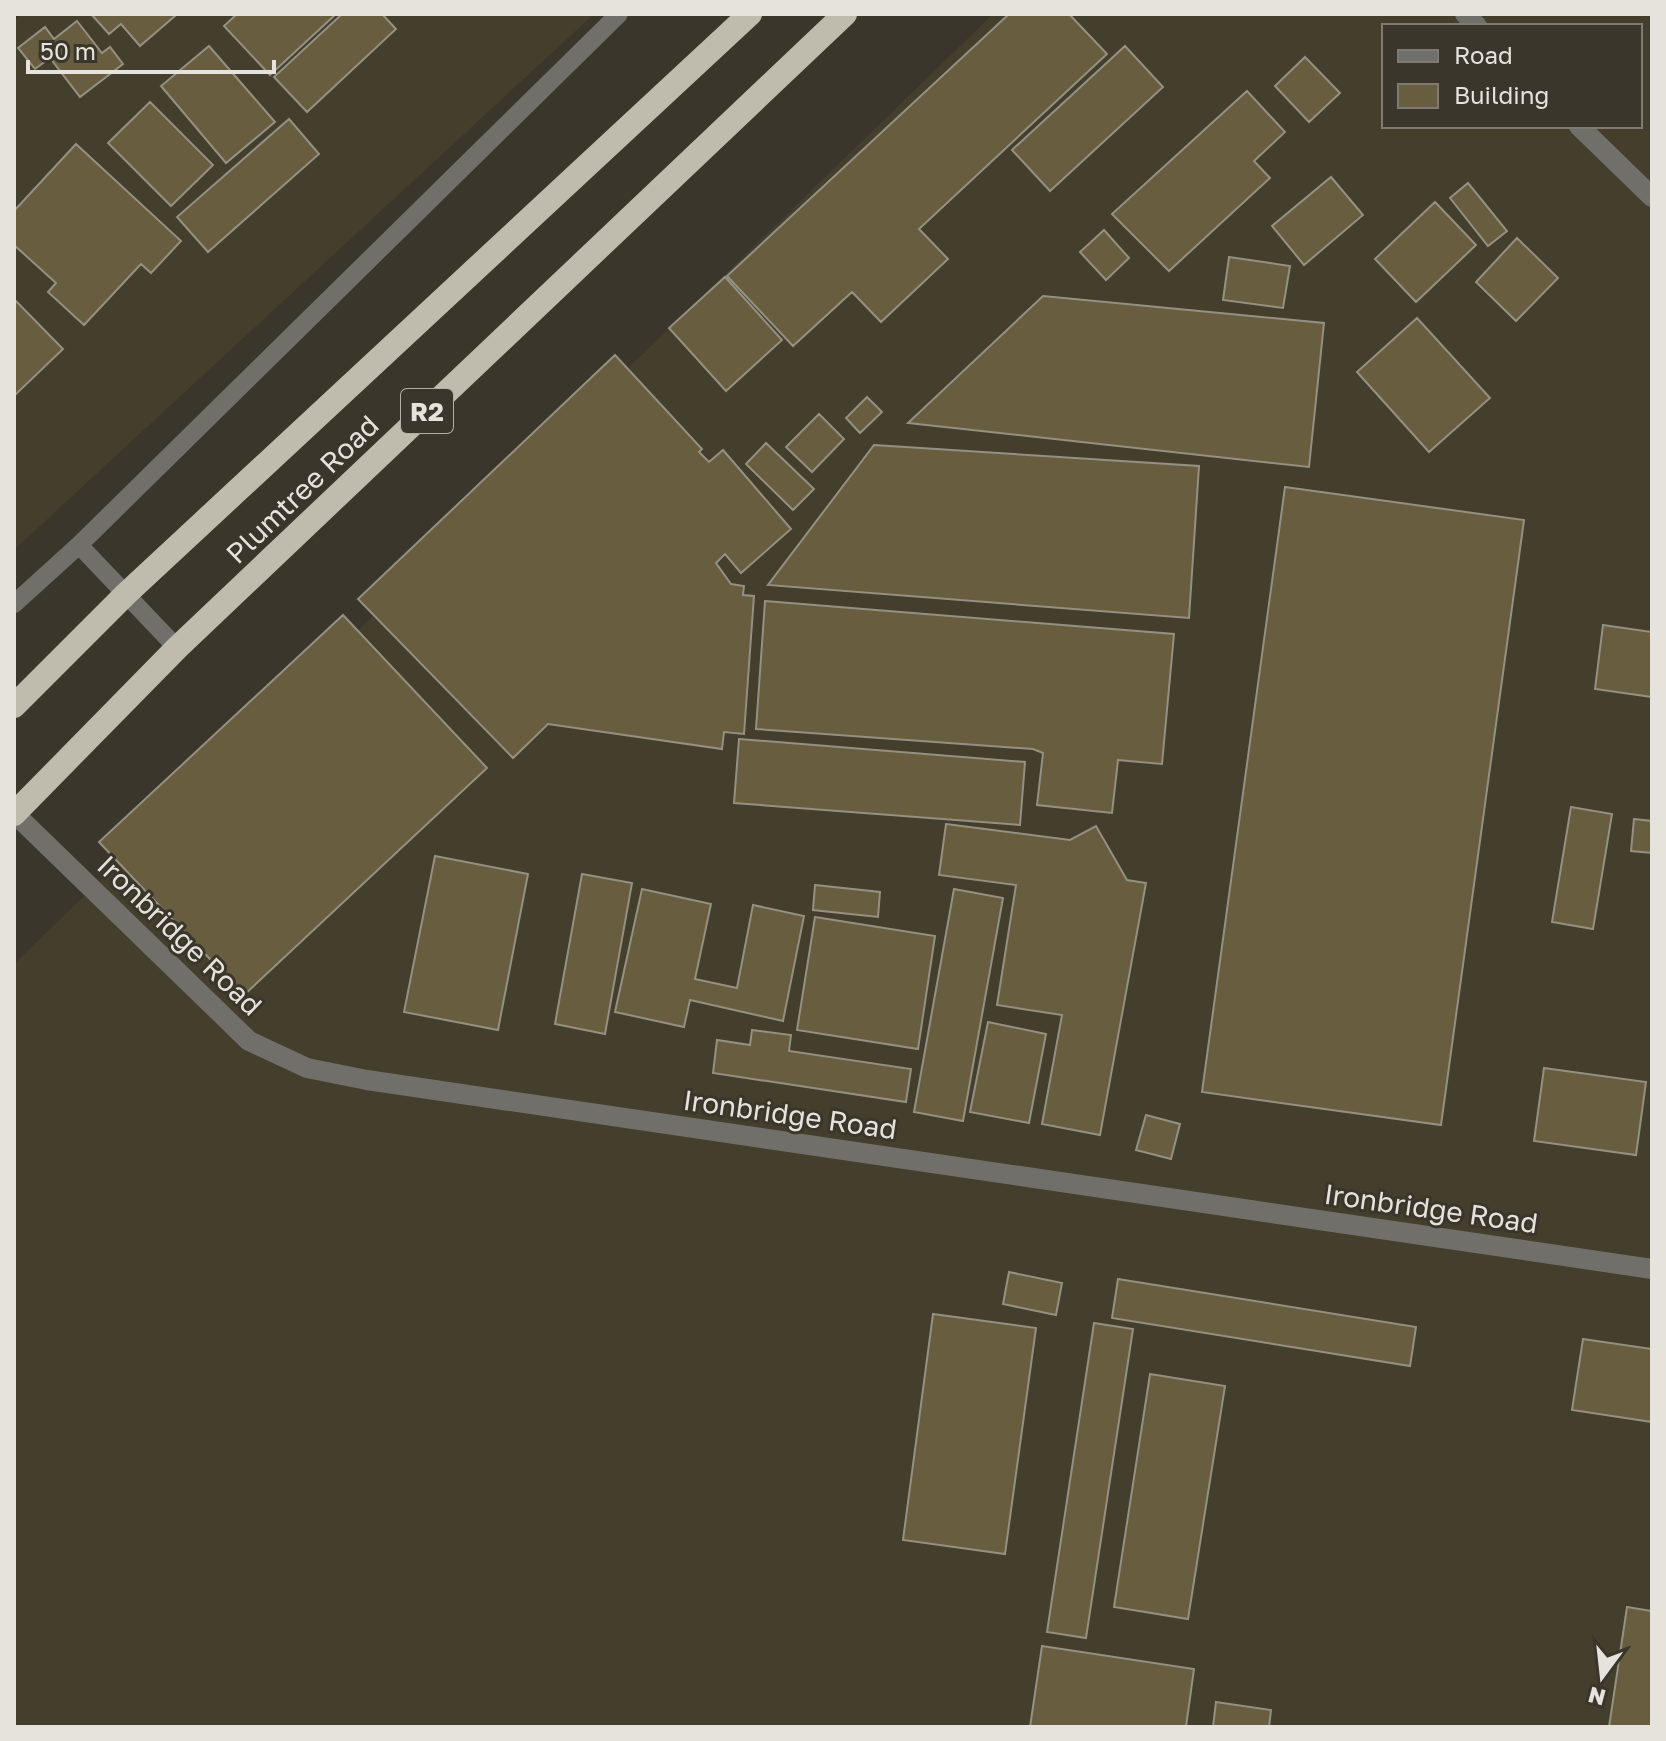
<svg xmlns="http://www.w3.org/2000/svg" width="1666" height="1741" font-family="'Golos Text',sans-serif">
<rect width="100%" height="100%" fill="#3b362b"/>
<path fill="#443e2c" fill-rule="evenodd" d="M22 14H594L14 550V22Z
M993 14H1652V1727H14V964ZM1384 26H1640V126H1384Z"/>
<path fill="#685d3f" stroke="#949082" stroke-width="2" d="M91 14H173L175 16 140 46 121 24 109 34Z
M237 14H336L270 75 224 26Z
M342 14H382L396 29 307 112 274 77Z
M1009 14H1069L1107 54 919 229 948 259 881 322 852 292 793 346 727 276Z
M77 21 102 53 110 47 123 64 80 97 50 58 35 69 18 48 45 27 54 39Z
M209 46 275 122 226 163 161 86Z
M1125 46 1163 87 1050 191 1012 150Z
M1305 57 1340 93 1309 122 1275 86Z
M1247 91 1285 132 1254 161 1270 178 1169 271 1112 214Z
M150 102 213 165 171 206 108 143Z
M289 119 319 154 208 252 177 217Z
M76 144 181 241 151 273 141 264 84 325 48 292 56 283 14 245V211Z
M1331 177 1363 215 1304 265 1272 226Z
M1468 183 1507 231 1488 246 1450 198Z
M1435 202 1476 245 1416 302 1375 259Z
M1104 230 1129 258 1106 280 1080 252Z
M1517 238 1558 278 1516 321 1476 282Z
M1229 257 1290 266 1283 308 1223 300Z
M725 277 782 340 726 391 669 328Z
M1043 296 1324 323 1309 467 908 423Z
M14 299 63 349 14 396Z
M1417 318 1490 398 1429 452 1357 372Z
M615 355 702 449 699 452 709 462 723 450 791 529 741 573 725 554 716 563 731 584 744 586 743 595 754 596 744 734 724 732 722 749 548 724 513 758 358 599Z
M867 397 882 412 860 433 846 418Z
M819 414 844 439 812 472 786 447Z
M766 443 814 489 793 510 746 464Z
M874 445 1199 466 1189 618 768 585Z
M1285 487 1524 520 1441 1125 1202 1092Z
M765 601 1174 634 1162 764 1118 760 1112 813 1037 805 1043 753 1033 749 756 729Z
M343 615 487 768 244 995 99 842Z
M1603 625 1652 632V697L1595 689Z
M739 739 1025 762 1020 825 734 803Z
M1571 807 1612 814 1593 929 1552 922Z
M1634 819 1652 821V853L1631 851Z
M946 824 1070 840 1096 826 1127 880 1146 883 1100 1135 1042 1124 1062 1015 997 1005 1016 885 939 875Z
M435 856 528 874 498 1030 404 1012Z
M582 874 632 883 605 1034 555 1024Z
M815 885 880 892 878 917 813 910Z
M642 889 711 904 695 979 737 988 753 905 804 916 783 1021 690 1000 684 1027 615 1012Z
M954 889 1003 898 963 1121 914 1112Z
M815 917 935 936 918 1049 797 1030Z
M988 1022 1046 1034 1029 1123 970 1112Z
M752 1030 791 1035 789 1051 911 1069 906 1102 713 1073 717 1040 750 1045Z
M1544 1068 1646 1082 1636 1155 1534 1141Z
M1146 1115 1180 1124 1171 1159 1136 1150Z
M1009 1272 1062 1283 1056 1315 1003 1304Z
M1118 1279 1416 1327 1410 1366 1112 1318Z
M933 1314 1036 1328 1005 1554 903 1540Z
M1094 1323 1133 1329 1086 1638 1047 1632Z
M1583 1339 1652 1349V1422L1572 1410Z
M1150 1374 1225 1386 1188 1619 1114 1607Z
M1627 1607 1652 1611V1727H1609Z
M1042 1646 1194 1669 1186 1727H1030Z
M1216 1702 1271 1710 1269 1727H1213Z"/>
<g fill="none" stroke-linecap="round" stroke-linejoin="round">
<path stroke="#716f69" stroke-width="18" d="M79 545 177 648
M14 604 79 545 619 14"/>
<path stroke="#716f69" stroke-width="20" d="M1465 14 1477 26
M1579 126 1652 197
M14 813 249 1041 307 1068 367 1080 1652 1269"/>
<path stroke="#bfbbad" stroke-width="24" d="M14 706 126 594 750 14
M14 814 177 648 845 14"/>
</g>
<g text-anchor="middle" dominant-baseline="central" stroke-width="6" stroke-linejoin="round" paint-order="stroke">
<rect fill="#3b362b" stroke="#b3afa7" stroke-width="2" x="401" y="389" width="52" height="44" rx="6"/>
<g font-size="26" font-weight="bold" fill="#e6e3dc">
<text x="427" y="411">R2</text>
</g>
<g font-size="28" fill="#e6e3dc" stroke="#3b362b">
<text transform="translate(302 489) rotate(-44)">Plumtree Road</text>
<text transform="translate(180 935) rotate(44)">Ironbridge Road</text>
<text transform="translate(790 1114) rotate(8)">Ironbridge Road</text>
<text transform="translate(1431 1208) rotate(8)">Ironbridge Road</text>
</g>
</g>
<rect width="1666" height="1741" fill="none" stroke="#e6e3dc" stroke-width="32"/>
<rect x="1382" y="24" width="260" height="104" fill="#3b362b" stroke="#7f7b72" stroke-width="2"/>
<rect x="1398" y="50" width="40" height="12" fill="#716f69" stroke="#7f7b72" stroke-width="2"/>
<text x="1454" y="64" font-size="24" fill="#e6e3dc">Road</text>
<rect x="1398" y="84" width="40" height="24" fill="#685d3f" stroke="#7f7b72" stroke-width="2"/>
<text x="1454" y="104" font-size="24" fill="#e6e3dc">Building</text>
<g transform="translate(1602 1677) rotate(195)" stroke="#3b362b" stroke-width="6" paint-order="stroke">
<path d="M0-6L14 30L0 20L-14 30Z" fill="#e6e3dc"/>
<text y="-12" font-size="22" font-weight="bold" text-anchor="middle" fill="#e6e3dc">N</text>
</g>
<path d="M28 60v12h246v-12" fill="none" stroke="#e6e3dc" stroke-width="4"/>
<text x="40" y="60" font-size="24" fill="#e6e3dc" stroke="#3b362b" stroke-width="6" paint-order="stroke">50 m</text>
</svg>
